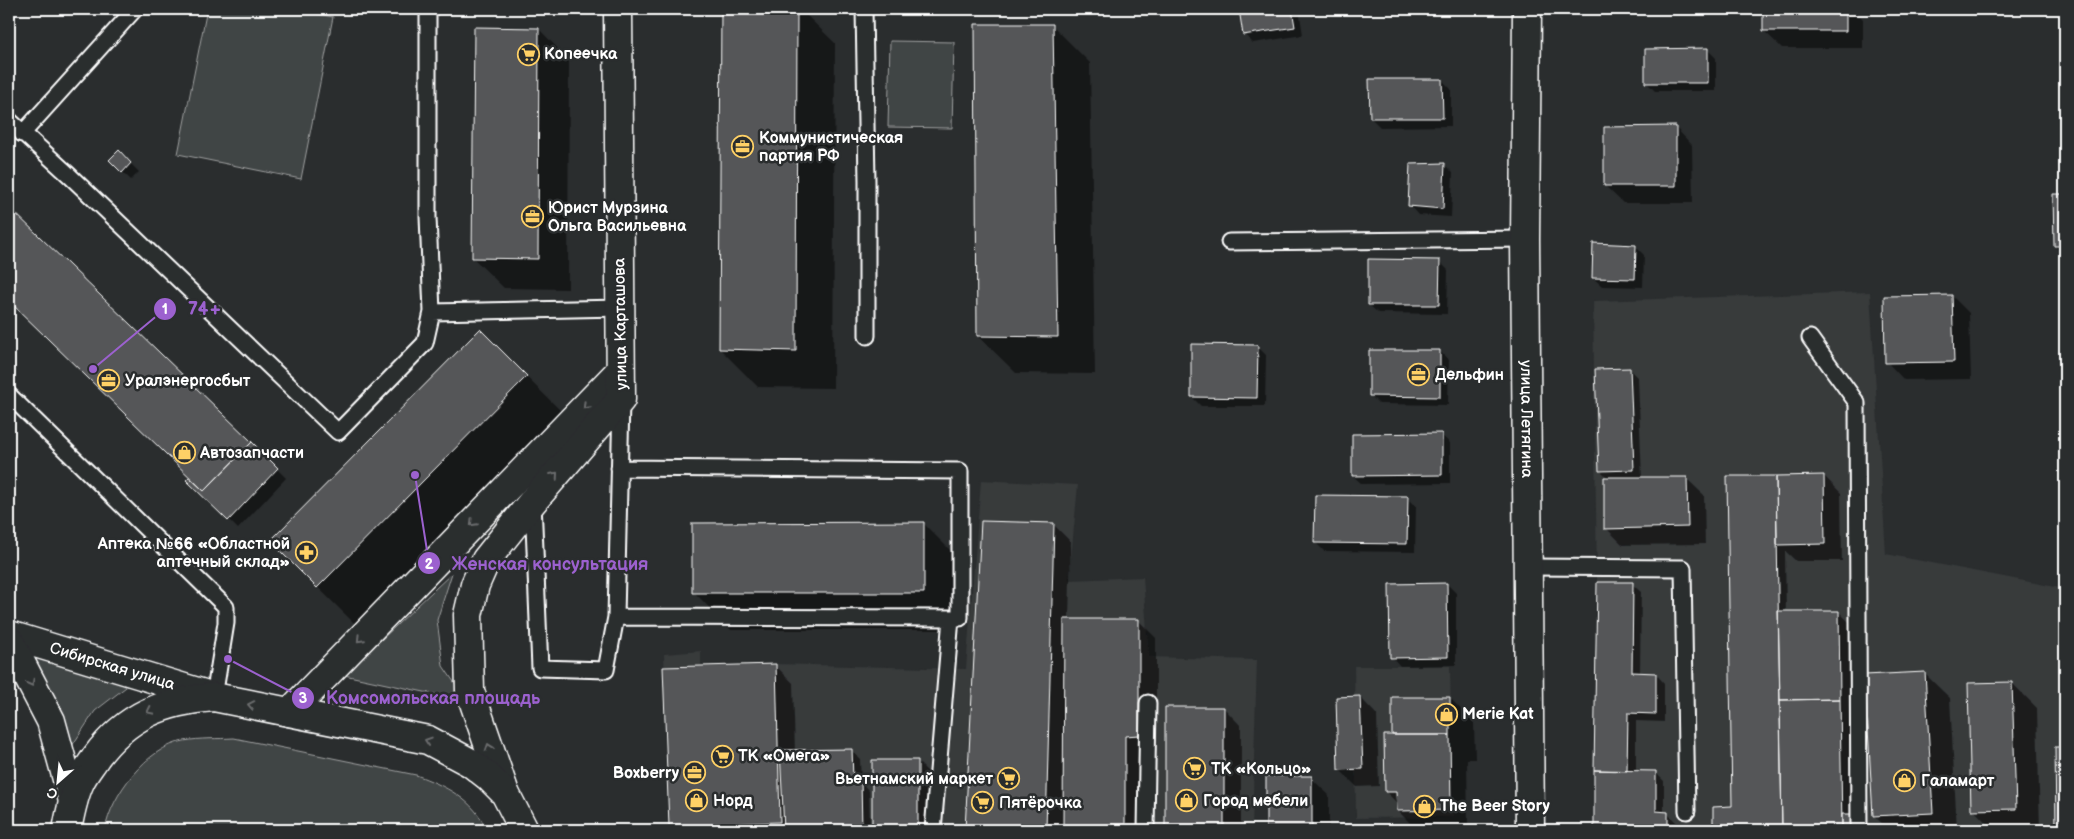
<svg xmlns="http://www.w3.org/2000/svg" width="2074" height="839" font-family="'Balsamiq Sans',sans-serif">
<rect width="100%" height="100%" fill="#2a2d2e"/>
<filter id="ink" filterUnits="userSpaceOnUse"><feTurbulence type="fractalNoise" baseFrequency=".02" numOctaves="2"/><feDisplacementMap in="SourceGraphic" scale="10" xChannelSelector="R" yChannelSelector="G"/><feConvolveMatrix kernelMatrix="1 2 1 2 8 2 1 2 1" color-interpolation-filters="sRGB"/></filter>
<g filter="url(#ink)">
<path fill="#373a3b" d="M1870 292 1886 554 2065 589V830H1594L1597 582 1593 301Z
M981 480 1078 485 1069 580 1143 577 1149 657 1257 660 1252 830H783L780 822 669 826 664 654 701 651V667L776 664 966 669Z
M1354 666H1450L1453 817 1356 818Z"/>
<path fill="#414445" stroke="#a0a2a2" d="M207 9H293L333 17 301 179 178 154Z
M890 41 954 42 952 128 888 127Z
M452 573 437 620 443 666 467 701 344 675Z
M31 655 139 677 95 711 68 752Z
M234 738 416 775C443 785 476 800 486 830H105C111 795 147 747 184 741 200 738 218 739 234 738Z"/>
<path fill="#0007" d="M722 9H800L835 43 833 388 758 387 720 349Z
M1240 9H1299L1303 35 1253 43 1244 34Z
M1764 9H1853L1863 19V48H1782L1764 31Z
M1052 25 1090 63 1095 374 1016 373 978 336Z
M539 29 569 60 568 289 504 288 473 258Z
M1707 49 1716 58V91H1655L1647 83Z
M1442 80 1451 89V126L1380 127 1371 118Z
M1675 127 1692 145 1693 203H1623L1605 186Z
M119 152 139 172 131 180 110 160Z
M1444 164 1453 173 1451 217 1418 215 1410 206Z
M2054 195H2065V256L2055 246Z
M9 208 250 442 201 493 188 480 191 477 9 300Z
M1635 246 1644 255 1643 287 1602 286 1593 278Z
M1439 261 1448 270 1447 314 1378 313 1369 305Z
M1952 296 1969 313 1971 379 1904 380 1887 362Z
M480 331 564 414 356 625 271 541Z
M1257 346 1266 355 1265 406H1201L1192 397Z
M1440 352 1449 360 1448 405 1379 404 1370 395Z
M1629 369 1638 378 1642 478H1686L1704 495 1705 544 1623 545 1606 528 1609 479 1600 470Z
M1441 435 1450 443V483L1362 484 1353 476Z
M252 444 286 478 238 529 203 494Z
M1824 476 1841 493 1842 561H1796L1785 551 1786 613 1839 612 1856 629 1857 716H1849L1850 814 1860 824V830H1714V808L1733 807 1728 477Z
M1407 497 1416 506 1415 552 1324 551 1315 542Z
M983 522 1053 524 1071 542 1069 620 1139 621 1156 638V752L1142 753V830H966Z
M923 523 961 561V630H731L694 592Z
M1447 584 1456 593V665L1400 666 1392 657Z
M1598 584H1632L1641 592 1640 674H1656L1664 683V722L1636 721V772H1655L1664 781V813H1667L1676 822V830H1595Z
M775 665 793 683 795 751 851 750 860 759 861 782 869 791 870 830H675L670 825Z
M1925 674 1950 698 1957 830H1889L1874 816Z
M2012 683 2037 708 2040 830H1993L1973 809Z
M1360 697 1377 715 1379 786 1357 787 1339 769Z
M1450 698 1474 723 1475 759H1467L1468 827 1415 828 1398 811V804L1386 792 1396 737Z
M1166 708H1224L1241 726V830H1166Z
M2057 748H2065V830H2057Z
M873 762H918L935 779V830H873Z
M1267 778H1311L1329 795V830H1267Z"/>
<path fill="#555758" stroke="#fff" d="M721 9H797L796 351 719 349Z
M1239 9H1292L1295 27 1243 35Z
M1763 9H1846V31H1763Z
M975 24H1053L1058 337 977 336Z
M474 27 539 28 538 259 472 258Z
M1708 48V83H1645V49Z
M1369 79H1442L1443 118H1370Z
M1676 126V186H1604V127Z
M119 150 131 163 122 173 109 160Z
M1445 163 1443 209 1408 206 1410 164Z
M2053 194H2065V246H2054Z
M9 207 252 442 204 491 9 301Z
M1593 243 1636 245 1635 279 1592 278Z
M1368 259 1440 260 1439 305H1368Z
M1952 295 1954 362 1885 363 1884 296Z
M480 329 527 376 317 588 270 541Z
M1191 344 1258 345 1257 398 1191 397Z
M1369 350H1440V397L1369 396Z
M1630 368 1634 470 1599 471 1595 369Z
M1442 433V475L1352 476V434Z
M252 442 278 468 228 521 186 480 189 477 204 491Z
M1824 475 1825 544 1777 545 1776 476Z
M1727 476H1776L1782 830H1713V807L1732 806Z
M1604 477H1687L1688 527 1604 529Z
M1315 495 1408 496 1407 544 1314 543Z
M981 521 1054 523 1046 830H965Z
M924 522V593H692V523Z
M1597 582H1633L1632 672 1656 673V714L1628 713 1627 771 1594 770Z
M1447 583 1448 657 1390 658 1389 584Z
M1778 611H1839L1840 699 1780 700Z
M1064 619H1139V735L1125 736V830H1063Z
M776 664 780 822 669 826 663 667Z
M1925 672 1933 813 1873 816 1865 675Z
M2012 682 2016 809 1971 810 1968 683Z
M1360 696 1363 769 1338 770 1336 697Z
M1392 697H1450V735H1392Z
M1840 699 1842 830H1782L1780 700Z
M1165 707H1224V830H1165Z
M1384 735H1450L1451 810 1397 811 1396 792H1385Z
M2055 747H2065V830H2056Z
M852 749 853 781H861L862 830H784L780 750Z
M872 760H918V830H872Z
M1594 770 1656 771V811L1668 812V830H1594Z
M1266 776H1312V830H1266Z
M1842 814H1851V830H1842Z"/>
<g fill="none" stroke-linecap="round" stroke-linejoin="round">
<defs>
<path id="service" d="M864 9 867 181V336
M9 120 69 175 338 432 425 343 432 312 428 217V9
M22 134 135 9
M1229 242 1525 239
M432 312 620 308
M1810 338 1857 403 1859 830
M9 395 226 607V623L214 697
M533 502 540 668 606 670 616 617 621 401
M1529 567 1683 568 1687 811
M616 617 960 618V471L619 468
M933 830 951 618
M1146 830 1148 703"/>
<g id="minor">
<path id="s1" d="M1527 9 1525 239 1530 830"/>
<path d="M290 712 620 371"/>
<path d="M505 793 470 691 468 615 475 585 486 560 533 501 621 399 618 9"/>
</g>
<g id="tertiary">
<path id="s2" d="M9 635 214 697"/>
<path d="M9 640 51 721 73 801"/>
</g>
<path id="secondary" d="M67 830C70 814 73 797 80 782 84 773 91 765 96 757 127 715 164 701 214 697L428 740 471 763 489 777 505 793 524 830"/>
</defs>
<use href="#service" stroke="#fff" stroke-width="19"/>
<use href="#minor" stroke="#fff" stroke-width="31"/>
<use href="#tertiary" stroke="#fff" stroke-width="31"/>
<use href="#secondary" stroke="#fff" stroke-width="31"/>
<use href="#service" stroke="#2a2d2e" stroke-width="15"/>
<use href="#minor" stroke="#2a2d2e" stroke-width="28"/>
<use href="#tertiary" stroke="#2a2d2e" stroke-width="28"/>
<use href="#secondary" stroke="#2a2d2e" stroke-width="28"/>
</g>
<defs><path id="oneway-chevron" d="M-2-3.5L2.5 0L-2 3.5" fill="none" stroke-width="1.6" stroke-linecap="round" stroke-linejoin="round" transform="scale(1.25)"/></defs>
<g stroke="#6a6c6d">
<use href="#oneway-chevron" transform="translate(586 406) rotate(134)"/>
<use href="#oneway-chevron" transform="translate(555 475) rotate(-49)"/>
<use href="#oneway-chevron" transform="translate(473 523) rotate(134)"/>
<use href="#oneway-chevron" transform="translate(360 639) rotate(134)"/>
<use href="#oneway-chevron" transform="translate(31 683) rotate(62)"/>
<use href="#oneway-chevron" transform="translate(251 705) rotate(-169)"/>
<use href="#oneway-chevron" transform="translate(150 711) rotate(154)"/>
<use href="#oneway-chevron" transform="translate(428 741) rotate(-162)"/>
<use href="#oneway-chevron" transform="translate(489 747) rotate(-109)"/>
</g>
</g>
<defs>
<symbol id="supermarket-ring" viewBox="-11 -11 22 22"><circle r="9.5" fill="#2a2d2e" stroke="#ffd166" stroke-width="1.5"/><path d="M-6-5.5h2.5l.6 2H6L4.5 2H-2.5L-4.4-4H-6ZM-1.5 3.2a1.3 1.3 0 1 0 .1 0ZM3 3.2a1.3 1.3 0 1 0 .1 0Z" fill="#ffd166"/></symbol>
<symbol id="office-ring" viewBox="-11 -11 22 22"><circle r="9.5" fill="#2a2d2e" stroke="#ffd166" stroke-width="1.5"/><path d="M-6-3h4V-5.5h4V-3h4V5H-6ZM-1-4.5V-3h2v-1.5ZM-6 0V1H6V0Z" fill="#ffd166"/></symbol>
<symbol id="shop-ring" viewBox="-11 -11 22 22"><circle r="9.5" fill="#2a2d2e" stroke="#ffd166" stroke-width="1.5"/><path d="M-5-2.5h2.3a2.7 3.5 0 0 1 5.4 0H5L5.5 6h-11ZM-1.5-2.5h3a1.5 2.3 0 0 0-3 0Z" fill="#ffd166"/></symbol>
<symbol id="pharmacy-ring" viewBox="-11 -11 22 22"><circle r="9.5" fill="#2a2d2e" stroke="#ffd166" stroke-width="1.5"/><path d="M-2-6h4v4h4v4h-4v4h-4v-4h-4v-4h4Z" fill="#ffd166"/></symbol>
</defs>
<g fill-rule="evenodd">
<use href="#supermarket-ring" x="516" y="42" width="25" height="25"/>
<use href="#office-ring" x="730" y="134" width="25" height="25"/>
<use href="#office-ring" x="520" y="204" width="25" height="25"/>
<use href="#office-ring" x="1406" y="362" width="25" height="25"/>
<use href="#office-ring" x="96" y="368" width="25" height="25"/>
<use href="#shop-ring" x="172" y="440" width="25" height="25"/>
<use href="#pharmacy-ring" x="294" y="540" width="25" height="25"/>
<use href="#shop-ring" x="1434" y="702" width="25" height="25"/>
<use href="#supermarket-ring" x="710" y="744" width="25" height="25"/>
<use href="#supermarket-ring" x="1182" y="756" width="25" height="25"/>
<use href="#office-ring" x="682" y="760" width="25" height="25"/>
<use href="#supermarket-ring" x="996" y="766" width="25" height="25"/>
<use href="#shop-ring" x="1892" y="768" width="25" height="25"/>
<use href="#shop-ring" x="684" y="788" width="25" height="25"/>
<use href="#shop-ring" x="1174" y="788" width="25" height="25"/>
<use href="#supermarket-ring" x="970" y="790" width="25" height="25"/>
<use href="#shop-ring" x="1412" y="794" width="25" height="25"/>
</g>
<g text-anchor="middle" dominant-baseline="central" stroke-width="5" stroke-linejoin="round" paint-order="stroke">
<g font-size="16" font-weight="bold" fill="#fff" stroke="#2a2d2e" text-anchor="start">
<text x="544" y="54">Копеечка</text>
<text x="759" y="138">Коммунистическая<tspan x="759" dy="18">партия РФ</tspan></text>
<text x="548" y="208">Юрист Мурзина<tspan x="548" dy="18">Ольга Васильевна</tspan></text>
<text x="1435" y="375">Дельфин</text>
<text x="125" y="381">Уралэнергосбыт</text>
<text x="200" y="453">Автозапчасти</text>
<text x="290" y="544" text-anchor="end">Аптека №66 «Областной<tspan x="290" dy="18">аптечный склад»</tspan></text>
<text x="1462" y="714">Merie Kat</text>
<text x="738" y="756">ТК «Омега»</text>
<text x="1211" y="769">ТК «Кольцо»</text>
<text x="679" y="773" text-anchor="end">Boxberry</text>
<text x="993" y="779" text-anchor="end">Вьетнамский маркет</text>
<text x="1921" y="781">Галамарт</text>
<text x="713" y="801">Норд</text>
<text x="1203" y="801">Город мебели</text>
<text x="999" y="803">Пятёрочка</text>
<text x="1440" y="806">The Beer Story</text>
</g>
<g font-size="16" fill="#fff" stroke="#2a2d2e">
<text transform="translate(621 324) rotate(-91)">улица Карташова</text>
<text stroke="none"><textPath href="#s1" startOffset="410">улица Летягина</textPath></text>
<text stroke="none"><textPath href="#s2" startOffset="108">Сибирская улица</textPath></text>
</g>
</g>
<path fill="none" stroke="#9c61cf" stroke-width="2" d="M93 369L165 309M415 475L429 563M228 659L303 698"/>
<g fill="#9c61cf" stroke="#2a2d2e" stroke-width="2">
<circle cx="93" cy="369" r="5"/>
<circle cx="415" cy="475" r="5"/>
<circle cx="228" cy="659" r="5"/>
<circle cx="165" cy="309" r="12"/>
<circle cx="429" cy="563" r="12"/>
<circle cx="303" cy="698" r="12"/>
</g>
<g font-size="15" text-anchor="middle" font-weight="bold" fill="#fff">
<text x="165" y="314">1</text>
<text x="429" y="569">2</text>
<text x="303" y="703">3</text>
</g>
<g font-size="18" text-anchor="middle" font-weight="bold" fill="#9c61cf" stroke="#2a2d2e" stroke-width="5" stroke-linejoin="round" paint-order="stroke">
<text x="205" y="315">74+</text>
<text x="550" y="570">Женская консультация</text>
<text x="433" y="704">Комсомольская площадь</text>
</g>
<rect width="2074" height="839" fill="none" stroke="#2a2d2e" stroke-width="30"/>
<rect x="15" y="15" width="2044" height="809" fill="none" stroke="#fff" stroke-width="2" filter="url(#ink)"/>
<g transform="translate(58 782) rotate(207)" stroke="#2a2d2e" stroke-width="4" paint-order="stroke">
<path d="M0-4L9 19L0 12L-9 19Z" fill="#ffffff"/>
<text y="-8" font-size="14" font-weight="bold" text-anchor="middle" fill="#ffffff">С</text>
</g>
</svg>
